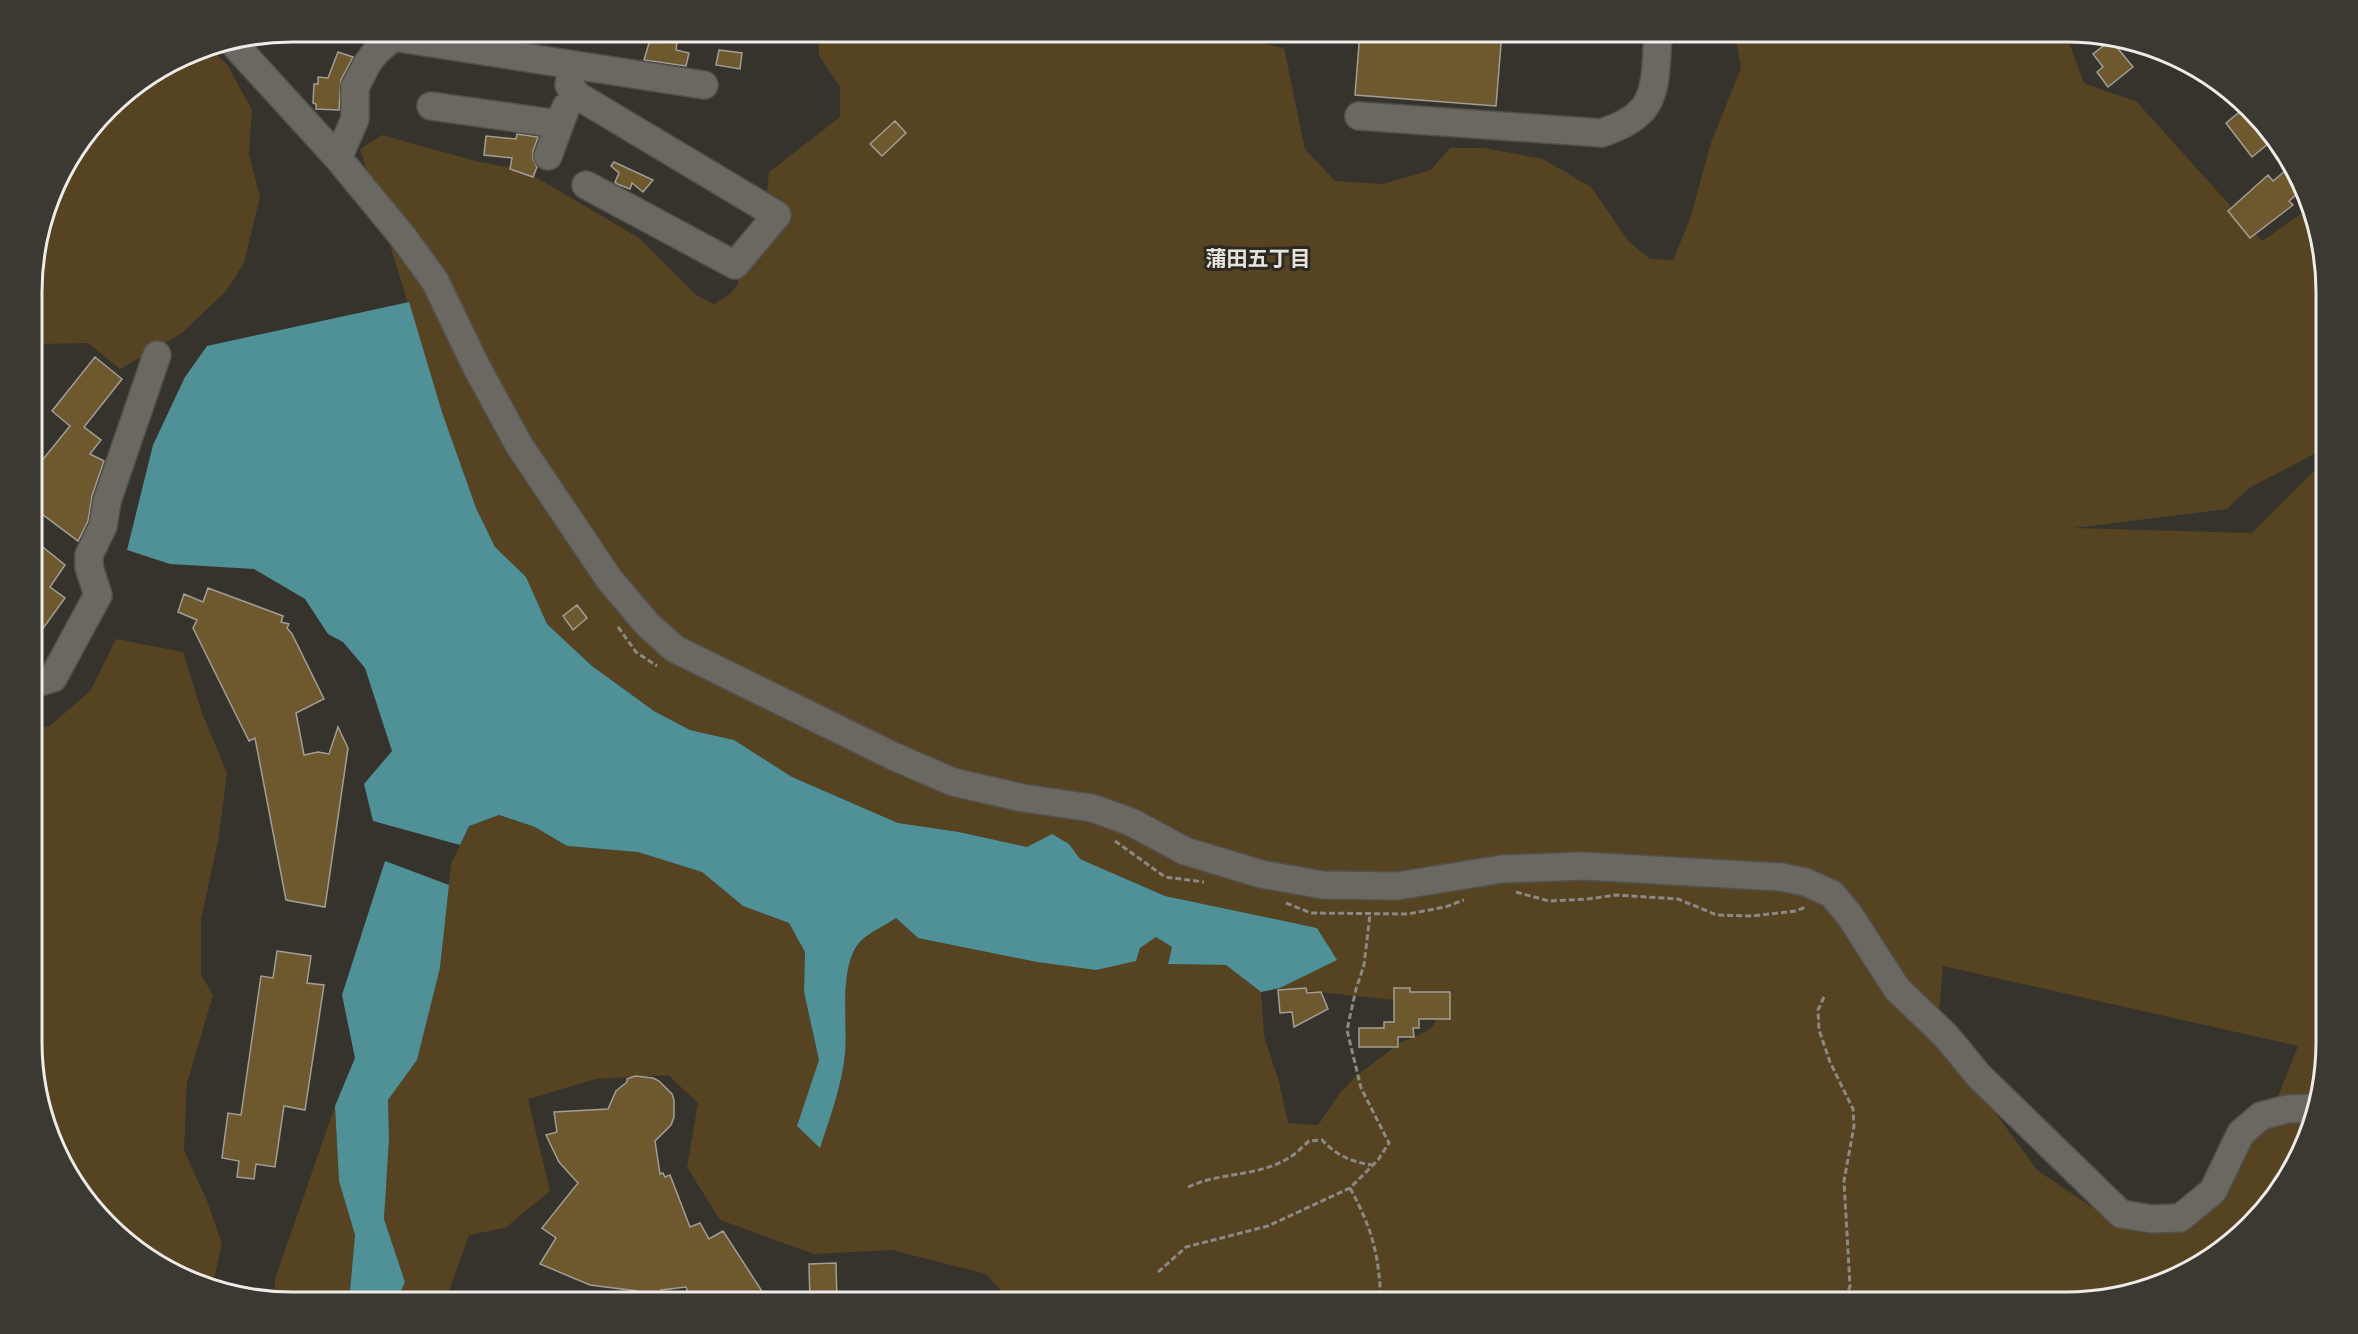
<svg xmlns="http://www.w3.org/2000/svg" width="2358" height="1334" font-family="'Source Serif 4','Noto Sans JP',serif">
<rect width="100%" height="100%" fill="#36332d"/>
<path fill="#554322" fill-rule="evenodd" d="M818 32H1217L1284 48 1305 149 1335 181 1383 184 1431 170 1450 148H1484L1543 159 1591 187 1629 242 1650 259 1673 260 1690 219 1711 143 1741 68 1735 32H2065L2084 83 2137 102 2262 241 2312 206 2326 275V448L2249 488 2227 509 2074 528 2252 533 2326 459V1059L2292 1172 2210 1259 2149 1289 2083 1302H1011L986 1274 892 1250 814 1254 720 1220 687 1167 698 1103 668 1075 596 1079 528 1099 550 1191 505 1228 469 1235 445 1302H396L405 1282 384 1219 389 1139 388 1100 417 1060 440 968 451 864 469 826 498 815 535 827 567 846 638 852 702 872 743 906 789 923 805 952 804 992 819 1060 797 1126 820 1147C830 1119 843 1083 845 1053 848 1017 837 971 861 941 869 931 886 925 896 918L918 938 991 951 1140 948 1156 937 1172 947 1168 964 1226 965 1261 992 1264 1036 1279 1082 1288 1123 1318 1125 1340 1093 1356 1076 1400 1043 1431 1029 1453 990 1414 1002 1280 988 1336 960 1317 928 1165 896 1080 859 1069 844 1027 847 959 832 898 823 792 777 734 740 690 730 654 711 592 666 547 624 526 577 495 547 476 508 442 412 360 149 382 135 479 162 524 170 639 238 696 295 714 304 730 294 738 284V273L788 215 767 192 769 172 840 117V87L819 56ZM1943 966 2298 1046 2271 1114 2159 1226 2111 1220 2037 1170 1973 1082 1936 1044Z
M210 48 228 66 252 110 249 155 260 197 244 263 226 291 182 333 120 369 88 343 42 344 34 321V258L59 176 120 96 193 51Z
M116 639 183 652 202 713 227 773 218 841 201 920V974L213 995 187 1083 184 1150 208 1203 222 1244 212 1288 162 1268 75 1186 34 1076V729L50 726 91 690Z
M335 1106 339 1181 355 1235 349 1302H292L274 1300 275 1279Z"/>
<path fill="#509097" d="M409 302 442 412 476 508 495 547 526 577 547 624 592 666 654 711 690 730 734 740 792 777 898 823 959 832 1027 847 1052 834 1069 844 1080 859 1165 896 1317 928 1337 960 1280 988 1261 992 1226 965 1168 964 1172 947 1156 937 1140 948 1136 961 1096 970 1037 962 918 938 896 918C886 925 874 930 864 938 837 960 848 1022 845 1054 842 1085 830 1118 820 1148L797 1126 819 1060 804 992 805 952 789 923 743 906 702 872 638 852 567 846 535 827 499 815 469 826 460 845 373 821 364 784 392 751 365 668 343 642 328 634 305 599 254 569 170 564 127 550 153 445 185 377 207 346Z
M385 861 449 885 440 968 417 1060 388 1100 389 1139 384 1219 405 1282 396 1302H349L355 1235 339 1181 335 1106 355 1058 342 995Z"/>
<path fill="#6e582e" stroke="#a29e97" stroke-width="1.5" d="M661 32H678L676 50 689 53 686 66 644 60 650 40 659 43Z
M1360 32H1502L1496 106 1355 95Z
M2111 40 2133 67 2108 87 2097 72 2103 67 2093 54Z
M719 50 742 53 740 69 716 65Z
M338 52 353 57 341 80 339 110 316 109V104L313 103 314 84H318V77L328 78Z
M2242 110 2274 139 2252 157 2226 123Z
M895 121 906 133 882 156 870 144Z
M517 134 538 137 533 151V159L537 167 533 177 510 169 512 158 484 155 486 136 516 139Z
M614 162 653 180 643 192 632 183 630 189 617 184 615 182 619 173 611 166Z
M2292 165 2303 189 2289 201 2293 205 2250 238 2228 211 2268 175 2273 181Z
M95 357 122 379 84 427 101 440 90 454 104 461 92 496 88 521 78 541 34 508V458L40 463 70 426 52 411Z
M34 540 65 565 50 587 65 598 34 641Z
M208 588 283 616 281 622 289 624 287 628 292 634 324 699 296 713 304 755 318 752 329 754 338 727 348 748 325 907 286 900 255 738 249 741 193 628 197 620 178 612 184 594 203 602Z
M577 605 587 618 573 630 563 616Z
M277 951 311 956 307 983 324 985 305 1110 284 1106 275 1167 256 1164 254 1179 237 1177 239 1161 222 1158 228 1113 241 1115 261 976 273 978Z
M1306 988 1307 993 1321 992 1328 1009 1294 1027 1292 1012 1280 1013 1278 990Z
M1394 988H1410V992H1450V1019H1419V1028H1413L1414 1037H1398V1047H1359V1028H1384V1022H1394Z
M635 1076 653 1078 659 1081 672 1094 674 1100V1117L671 1125 655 1141 660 1174 663 1173 665 1177 670 1175 690 1227 700 1223 709 1239 723 1231 769 1302H691L686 1287 661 1290 660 1302H637V1291L590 1285 540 1264 556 1238 542 1228 578 1183 559 1162 546 1135 557 1132 554 1112 608 1109 616 1091 627 1082V1079Z
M836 1263 837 1302H810L809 1264Z"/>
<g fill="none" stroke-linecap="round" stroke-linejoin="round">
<defs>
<path id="minor" d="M233 43 338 158 403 237 435 281 476 366 519 445 609 579 648 625 675 649 893 756 953 782 1023 798 1092 808 1131 822 1185 851 1261 874 1323 885 1397 886 1502 869 1584 866 1781 877 1805 882 1832 894 1850 916 1897 989 1946 1036 1979 1076 2121 1214 2152 1219 2180 1218 2213 1191 2241 1133 2261 1116 2287 1109 2311 1108
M573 65 569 85 578 96 777 215 735 265 586 185
M431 106 559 124
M1359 116 1602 133C1615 128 1629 123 1639 113 1659 96 1656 56 1658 32
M548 156 566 107
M338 158 355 119V87L367 64 375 53 393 37 704 85
M34 684 53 678 98 595 89 567V555L103 526 107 501 157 355"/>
</defs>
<use href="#minor" stroke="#53514c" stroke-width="30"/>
<path stroke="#8c8984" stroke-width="3" stroke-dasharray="6 3" stroke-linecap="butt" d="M618 627 636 652 657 666
M1115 841 1165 877 1204 882
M1516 892 1549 901 1588 899 1616 895 1678 899 1717 915 1752 916 1796 911 1806 907
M1286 903 1311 913 1408 914 1445 907 1464 900
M1824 997 1818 1010 1819 1030 1830 1062 1853 1109 1854 1126 1844 1181 1850 1286 1845 1302
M1188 1187C1220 1172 1256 1177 1287 1159 1295 1155 1302 1147 1309 1141L1322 1140C1337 1156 1352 1162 1373 1165
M1350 1188C1373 1230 1379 1256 1381 1302
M1158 1272 1186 1247 1268 1226 1350 1188 1378 1160 1389 1143 1361 1088 1347 1030 1356 989 1364 965 1370 914"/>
<use href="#minor" stroke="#6b6861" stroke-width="27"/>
</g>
<g text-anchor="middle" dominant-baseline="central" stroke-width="6" stroke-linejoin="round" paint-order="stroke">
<g font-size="21" font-weight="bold" fill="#e7e3db" stroke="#2c2923">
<text x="1258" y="258">蒲田五丁目</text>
</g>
</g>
<path d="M0 0H2358V1334H0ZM292 42H2066A250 250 0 0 1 2316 292V1042A250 250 0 0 1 2066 1292H292A250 250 0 0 1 42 1042V292A250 250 0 0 1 292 42Z" fill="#3c3933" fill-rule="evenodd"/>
<path fill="none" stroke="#eeebe8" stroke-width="3" d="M292 42H2066A250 250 0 0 1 2316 292V1042A250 250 0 0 1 2066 1292H292A250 250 0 0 1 42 1042V292A250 250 0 0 1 292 42Z"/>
</svg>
